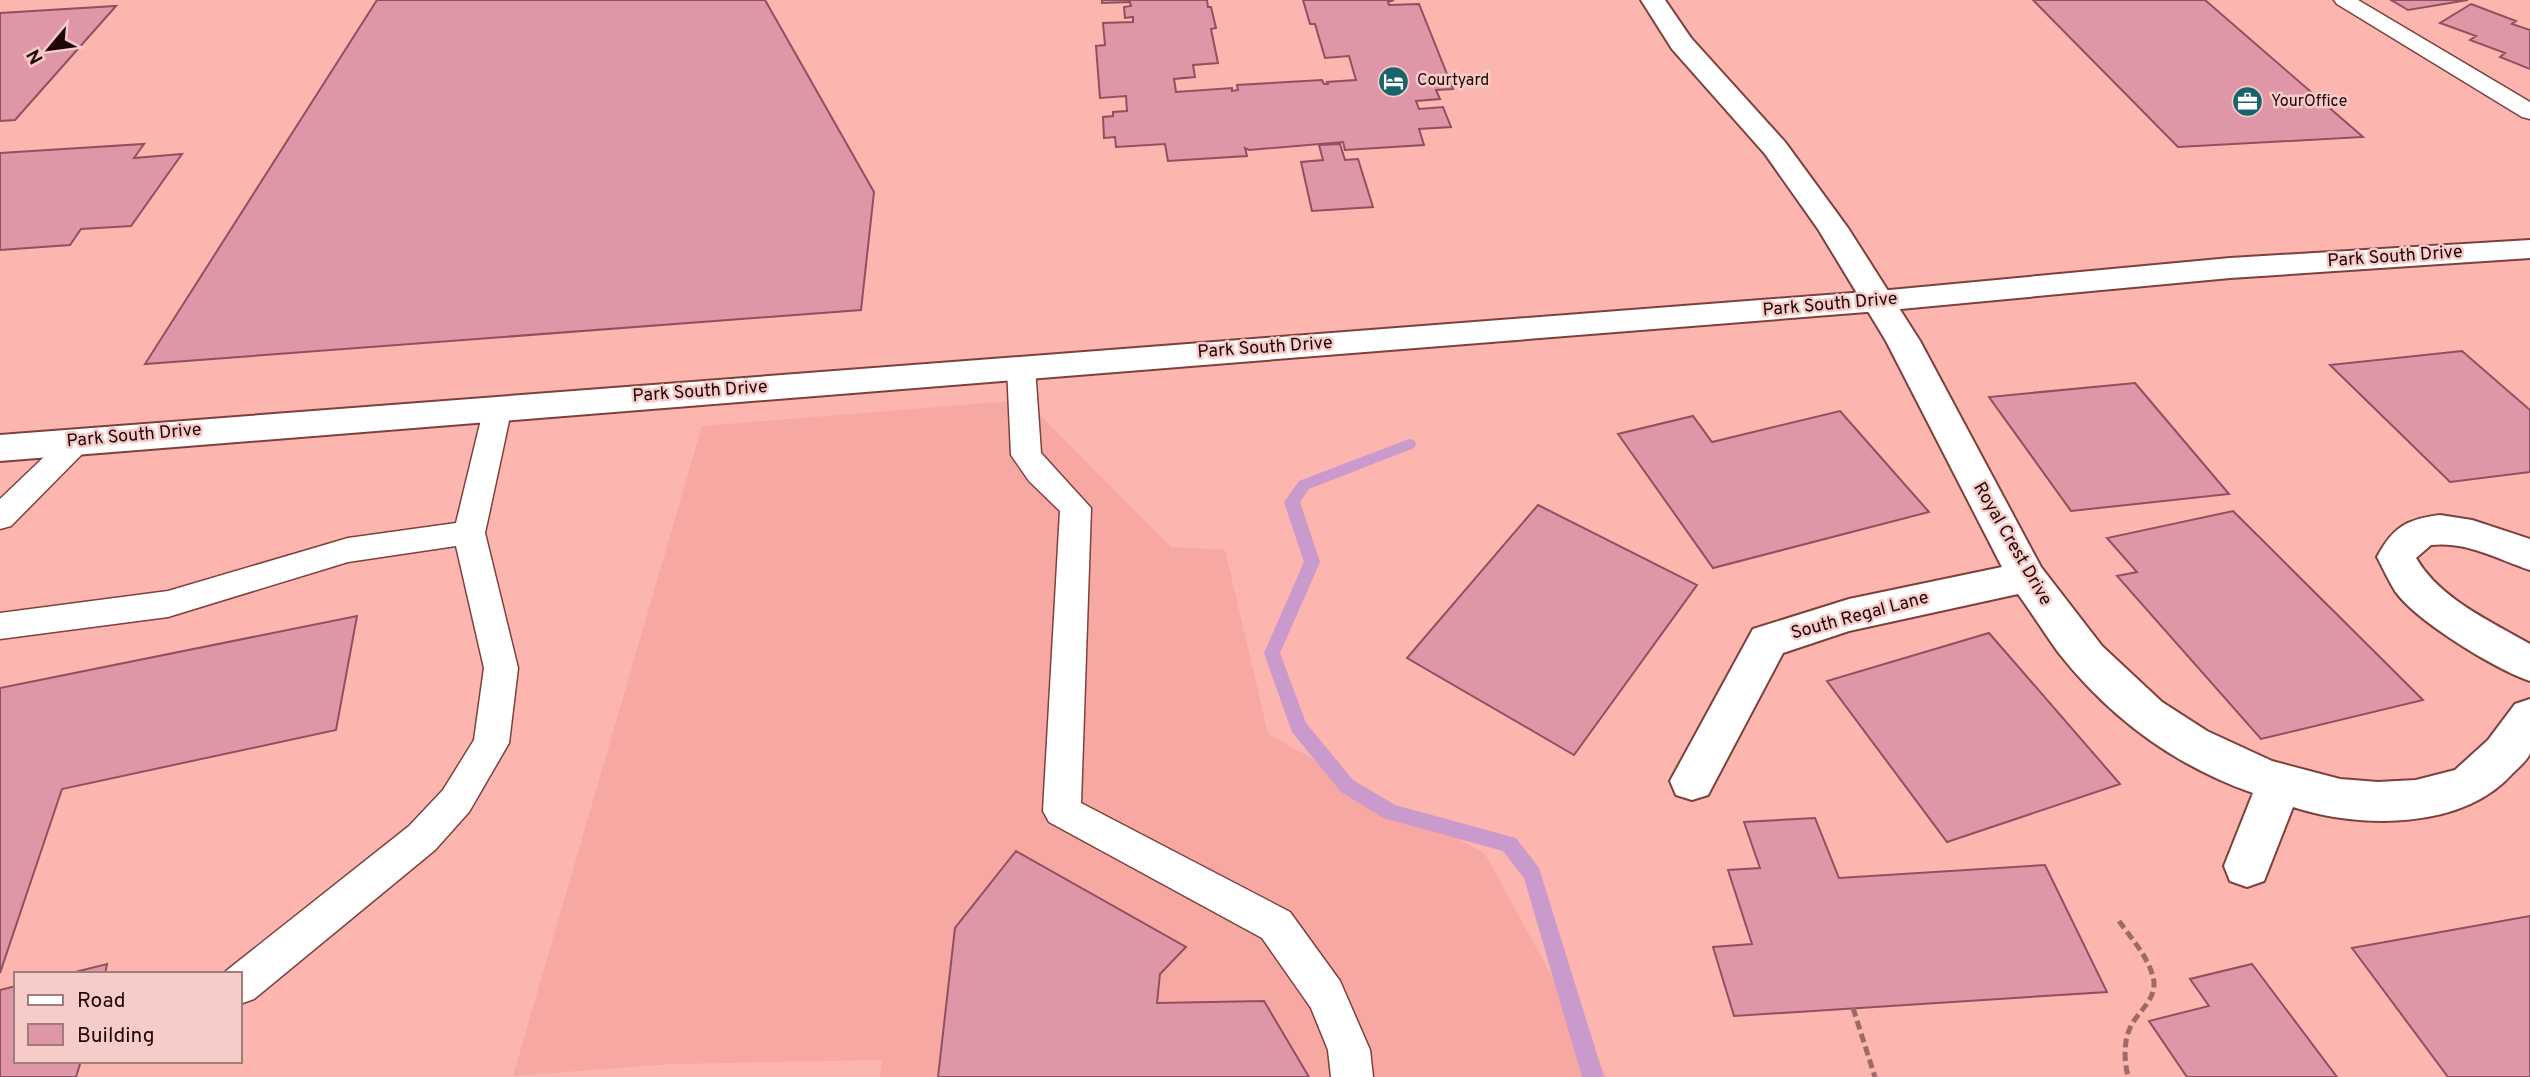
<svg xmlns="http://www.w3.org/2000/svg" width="2530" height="1077" font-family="Overpass,sans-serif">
<rect width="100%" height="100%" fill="#fcb5af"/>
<path fill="#f7a8a2" d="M1025 400 1171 547 1225 550 1268 734 1485 854 1607 1077H880L882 1060 671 1064 513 1076 702 426Z"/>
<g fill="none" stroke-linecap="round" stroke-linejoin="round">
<path fill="#ca9acc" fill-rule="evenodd" d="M1409 439 1414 440 1416 444 1414 448 1309 489 1300 502 1320 562 1280 653 1306 723 1353 780 1395 805 1516 838 1539 868 1604 1077H1582L1524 878 1503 851 1383 818 1341 792 1292 732 1264 653 1304 562 1284 502 1299 481Z"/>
</g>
<path fill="#df97a7" stroke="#8f5160" stroke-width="2" d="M377 0H765L874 192 861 310 145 364Z
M1102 0H1207L1208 7H1211L1216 28 1211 29 1218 63 1193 65 1195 77 1174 79 1176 92 1232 88V91L1238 90 1237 85 1322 80 1324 84H1328L1327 82 1356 80 1349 56 1325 58 1315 24H1310L1303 0H1394L1388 2 1389 5 1419 4 1453 89 1436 90 1440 99 1416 101 1419 109 1443 107 1451 127 1419 129 1424 145 1345 150 1343 142 1249 150 1245 148 1247 156 1168 161 1165 144 1116 147 1115 137 1104 138 1103 117 1113 116V112L1127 111 1126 96 1100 98 1096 46 1105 45 1103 23 1133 22V17L1125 18 1124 7 1131 6 1130 2 1102 3Z
M2033 0H2205L2363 137 2178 147Z
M2391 0H2468L2408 10Z
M2471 4 2516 21 2512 24 2530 30V69L2500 57 2505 53 2470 40 2476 36 2440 23Z
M116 6 15 120 0 121V13Z
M144 144 134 158 182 154 131 226 81 229 70 245 0 250V153Z
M1340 144 1345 160 1358 159 1373 207 1312 211 1301 162 1323 160 1319 145Z
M2462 351 2530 410V472L2450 482 2330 365Z
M2135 383 2229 494 2071 511 1989 397Z
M1840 411 1929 512 1713 568 1618 434 1693 416 1712 442Z
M1538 505 1697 585 1574 755 1407 658Z
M2233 511 2423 700 2261 739 2117 576 2137 572 2107 538Z
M357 616 336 730 62 789 0 973V688Z
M1989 633 2120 784 1947 842 1827 681Z
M1815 818 1839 878 2045 865 2107 992 1734 1016 1713 947 1752 944 1728 870 1760 868 1744 822Z
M1016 851 1186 947 1160 974 1157 1003 1264 1001 1309 1077H938L955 928Z
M2530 916V1077H2448L2352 948Z
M107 964 105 974H67Z
M2252 964 2337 1077H2187L2149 1021 2209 1006 2190 979Z
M16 986V1061H81L76 1077H0V990Z"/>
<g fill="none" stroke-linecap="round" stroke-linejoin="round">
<defs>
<path id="service" d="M2334 0H2358L2530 102V119L2522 117 2337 4Z
M1021 358 1031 360 1035 367 1041 453 1091 508 1081 803 1290 912 1340 981 1370 1050 1373 1077H1331L1328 1050 1311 1008 1262 938 1049 822 1043 811 1060 511 1029 481 1011 455 1007 367 1011 360Z
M498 397 508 400 512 407 485 533 518 668 509 743 469 812 435 850 254 999 240 1004V974H225L226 971 409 826 443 790 474 740 484 668 456 546 348 562 168 617 0 639V613L168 591 348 538 456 523 484 407 488 400Z
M79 430 89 433 94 440 89 447 11 526 0 529V499L69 433Z"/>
<path id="minor" d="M1641 0H1665L1691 38 1785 142 1848 228 1920 341 2041 567 2102 646 2162 702 2207 731 2272 761 2340 779 2378 782 2416 780 2455 770 2488 740 2515 704 2530 699C2530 713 2530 740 2530 753 2528 760 2518 768 2513 773 2463 830 2360 829 2293 807L2264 881 2247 887 2230 881 2224 866 2253 793C2175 766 2109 717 2058 652 2044 633 2032 613 2018 594L1849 631 1783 653 1708 795 1692 800 1676 795 1670 781 1753 629 1849 599 2002 567 1886 341 1818 229 1765 154 1672 49Z
M2440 515 2472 520 2530 539V570C2497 559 2467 541 2431 545L2416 558C2440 599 2490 621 2530 644V681C2495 669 2416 621 2395 591 2388 580 2383 568 2377 557 2393 527 2407 519 2440 515Z"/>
<path id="tertiary" d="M2530 240V258L2230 278 1879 311 0 461V435L1879 291 2230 258Z"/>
</defs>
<use href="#service" stroke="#7d413d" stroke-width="3"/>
<use href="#minor" stroke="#7d413d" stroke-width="4"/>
<use href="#tertiary" stroke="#7d413d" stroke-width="4"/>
<path stroke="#9d6b67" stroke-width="5" stroke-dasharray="9 4.5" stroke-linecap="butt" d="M2119 921C2131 938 2151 960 2154 982 2155 1000 2140 1010 2132 1024 2123 1040 2124 1060 2128 1077
M1853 1008 1875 1077"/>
<use href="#service" fill="#fff" fill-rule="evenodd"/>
<use href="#minor" fill="#fff" fill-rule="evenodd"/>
<use href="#tertiary" fill="#fff" fill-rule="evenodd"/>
</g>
<defs>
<symbol id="hotel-disc" viewBox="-11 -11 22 22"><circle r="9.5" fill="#17646c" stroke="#f7cbc7"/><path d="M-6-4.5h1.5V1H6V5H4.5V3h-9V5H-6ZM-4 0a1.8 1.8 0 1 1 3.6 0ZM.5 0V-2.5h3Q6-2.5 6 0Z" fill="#fff"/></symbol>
<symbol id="office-disc" viewBox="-11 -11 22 22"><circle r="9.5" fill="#17646c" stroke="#f7cbc7"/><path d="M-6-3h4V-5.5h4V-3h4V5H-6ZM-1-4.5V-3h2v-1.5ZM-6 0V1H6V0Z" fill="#fff"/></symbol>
</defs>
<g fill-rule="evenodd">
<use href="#hotel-disc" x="1376" y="64" width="35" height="35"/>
<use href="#office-disc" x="2230" y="84" width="35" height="35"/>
</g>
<g text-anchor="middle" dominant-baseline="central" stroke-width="5" stroke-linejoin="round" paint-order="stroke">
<g font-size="16" fill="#1f0707" stroke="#f7cbc7" text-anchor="start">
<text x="1417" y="81">Courtyard</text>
<text x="2271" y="102">YourOffice</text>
</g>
<g font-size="18" fill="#1f0707" stroke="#f7cbc7">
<text transform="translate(2395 257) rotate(-4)">Park South Drive</text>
<text transform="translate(1830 305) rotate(-5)">Park South Drive</text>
<text transform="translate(1265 348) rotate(-4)">Park South Drive</text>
<text transform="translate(700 392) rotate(-4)">Park South Drive</text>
<text transform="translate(134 436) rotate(-5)">Park South Drive</text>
<text transform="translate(2012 544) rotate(60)">Royal Crest Drive</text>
<text transform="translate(1860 616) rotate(-15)">South Regal Lane</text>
</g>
</g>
<rect x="14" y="972" width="228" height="91" fill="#f7cbc7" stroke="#a17d7a" stroke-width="2"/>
<rect x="28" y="995" width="35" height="10" fill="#ffffff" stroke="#a17d7a" stroke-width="2"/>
<text x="77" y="1007" font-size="21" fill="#1f0707">Road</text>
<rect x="28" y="1024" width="35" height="21" fill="#df97a7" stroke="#a17d7a" stroke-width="2"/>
<text x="77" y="1042" font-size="21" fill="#1f0707">Building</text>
<g transform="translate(49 49) rotate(241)" stroke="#f7cbc7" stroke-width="5" paint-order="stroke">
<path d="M0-5L12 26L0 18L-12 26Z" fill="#1f0707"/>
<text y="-10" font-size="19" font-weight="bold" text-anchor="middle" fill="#1f0707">N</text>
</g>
</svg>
